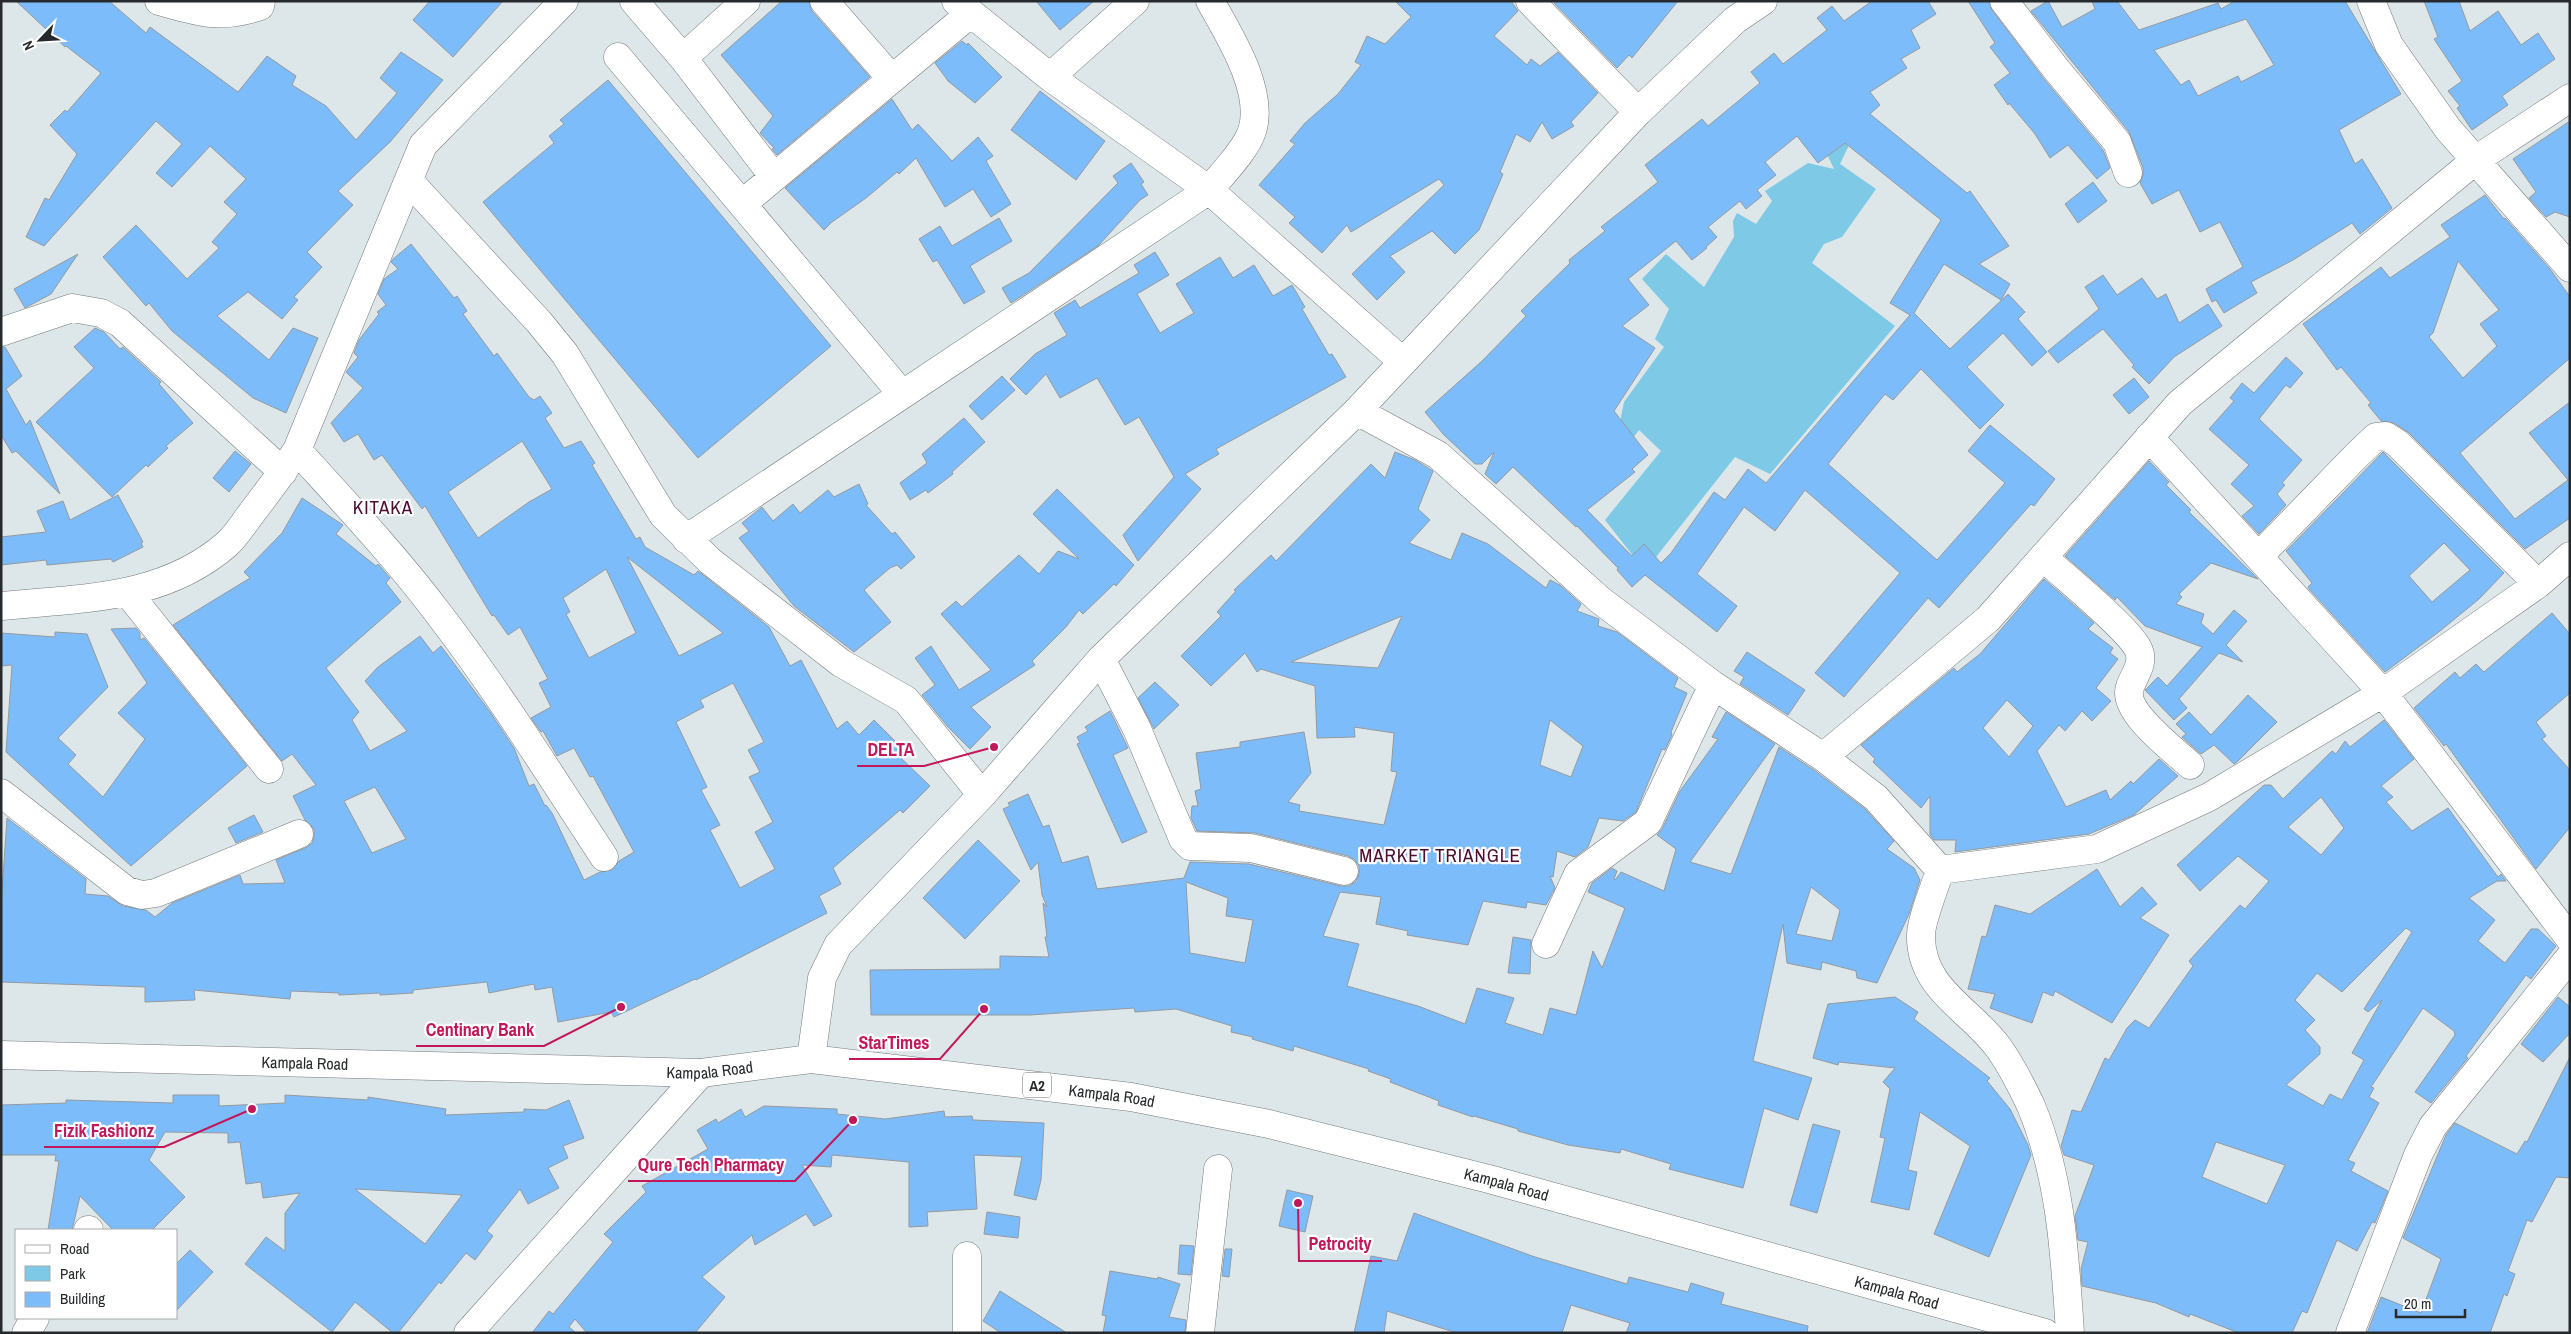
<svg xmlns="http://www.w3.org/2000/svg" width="2571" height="1334" font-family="'Archivo Narrow',sans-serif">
<rect width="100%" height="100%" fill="#dde6e9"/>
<path fill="#7dc9e6" d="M1833 142 1850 143 1840 164 1876 189 1842 237 1824 244 1812 263 1895 326 1770 474 1735 457 1645 571 1605 520 1661 451 1639 430 1630 442 1619 427 1624 402 1664 347 1655 339 1669 309 1642 279 1666 254 1704 287 1734 237 1733 221 1737 213 1756 224 1772 201 1765 191 1808 163 1834 169 1827 154Z"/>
<path fill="#7dbcfb" stroke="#949a9f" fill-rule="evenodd" d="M16 1H109L146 33 150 27 238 92 267 56 296 76 292 85 326 106 356 140 397 93 380 78 401 52 443 80 390 142 338 191 353 205 307 252 322 267 294 297 298 300 282 319 248 292 217 316 269 360 293 328 318 338 286 413 253 398 172 331 149 303 146 306 103 257 136 225 187 279 219 248 212 242 237 214 224 202 246 179 210 146 172 187 156 173 182 144 156 121 44 246 26 237 45 198 49 200 77 154 50 125 65 110 67 112 101 73 66 46 65 47Z
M430 1H503L453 57 413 20Z
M782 1H809L812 11 870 77 777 155 772 149 774 148 760 133 773 116 721 55Z
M1036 1H1094L1060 30Z
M1395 1H1511L1518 11 1494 36 1527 65 1531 59 1540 66 1558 52 1598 93 1571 122 1574 126 1552 139 1542 122 1530 142 1516 134 1500 172 1503 174 1479 230 1455 254 1432 231 1390 256 1405 272 1377 300 1352 274 1444 185 1439 179 1351 232 1347 225 1322 253 1289 223 1295 217 1259 185 1295 144 1290 141 1305 123 1338 94 1361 65 1355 62 1367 36 1385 44 1411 17Z
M1555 1H1678L1632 58 1629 55 1617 68 1554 3Z
M1872 1H1928L1936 14 1911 30 1920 48 1901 59 1907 68 1870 92 1880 105 1870 114 1967 193 1970 191 2009 246 1979 264 2010 284 2001 300 1944 264 1914 313 1950 349 2008 294 2025 312 2018 319 2047 352 2032 366 2003 333 1967 367 2004 405 1980 429 1921 369 1893 400 1885 394 1828 464 1937 560 2005 483 1968 451 1990 425 2055 479 2034 506 2031 504 1939 608 1928 598 1844 697 1815 673 1900 573 1805 490 1775 531 1744 507 1697 574 1737 606 1717 632 1645 575 1632 587 1617 570 1618 568 1577 526 1576 527 1513 467 1496 484 1485 474 1494 452 1482 464H1475L1444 435 1425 412 1482 361 1526 316 1521 311 1570 263 1569 260 1605 231 1601 227 1658 182 1645 165 1702 119 1708 126 1760 83 1751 72 1774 53 1783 64 1827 30 1817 18 1832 6 1844 21ZM1797 136 1818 163 1845 143 1941 220 1890 303 1910 315 1766 483 1748 469 1725 500 1714 492 1671 553 1661 563 1644 544 1632 556 1587 510 1635 472 1632 469 1648 455 1614 411 1655 348 1622 326 1649 305 1628 279 1676 241 1692 260 1707 248 1706 247 1717 237 1708 227 1740 201 1746 209 1762 196 1757 190 1776 175 1765 162Z
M1968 1H1989L1992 10 2044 79 2103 150 2110 168 2097 179 2068 145 2050 158 2035 134 2009 103 2008 105 1994 85 2010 73 1990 47 1995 43Z
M2048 1 2062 27 2095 9 2092 1H2117L2139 30 2218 3 2221 9 2235 1H2345L2401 94 2339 130 2355 164 2362 159 2392 208 2360 234 2352 223 2293 260 2251 282 2257 293 2224 313 2216 300 2212 302 2206 289 2243 267 2220 222 2200 232 2179 190 2152 204 2140 183 2143 175V168L2129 132 2031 11ZM2246 19 2274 65 2241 82 2238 76 2198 96 2189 80 2181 85 2154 50Z
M2424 1H2459L2470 31 2498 11 2521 45 2538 33 2555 59 2502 96 2508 105 2472 130 2457 108 2460 106 2448 91 2462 81 2434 39 2438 37Z
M962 41 967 45 968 43 1002 77 975 103 948 81 935 63Z
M608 80 831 346 698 458 483 202 554 143 549 136 564 124 560 120Z
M1040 91 1105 141 1076 180 1011 130Z
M892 99 912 130 918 124 952 161 978 137 993 156 986 161 1011 204 991 217 973 189 945 207 916 158 899 174 897 172 866 198 832 222 824 230 785 188Z
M2570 121V217L2555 212 2546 217 2529 198 2536 192 2513 159Z
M1131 163 1144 182 1141 184 1148 195 1140 200 1098 246 1011 303 1002 288 1029 273 1118 183 1113 176Z
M2093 182 2107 201 2078 223 2065 204Z
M2485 195 2504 219 2505 218 2550 269 2570 297V358L2460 453 2515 519 2568 480 2529 433 2570 402V518L2525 549 2408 432 2394 423 2381 421 2368 405 2371 403 2341 367 2337 370 2303 324 2381 267 2390 278 2450 237 2441 225ZM2458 261 2499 310 2480 324 2497 346 2463 378 2429 337 2433 333Z
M999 218 1012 241 970 266 985 292 964 304 937 260 933 262 919 239 940 226 952 246Z
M411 244 454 298 457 296 467 311 463 314 494 356 497 353 529 397 534 400 540 396 552 413 545 418 564 448 581 441 595 463 592 465 636 539 640 537 645 547 694 575 698 571 769 627 790 666 801 660 837 729 847 721 859 735 874 720 905 751 900 757 930 786 903 813 900 810 833 868 841 884 819 896 827 913 696 980 695 979 614 1017 611 1012 558 1022 552 987 535 990 534 984 489 993 487 982 413 990V993L380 995V993L339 995V993L291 991 290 999 194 990 195 1000 145 1002V987L1 982V907L7 818 86 879 85 894 108 896 123 906 146 910 155 917 172 903 240 875 243 884 285 883 276 860 305 848 312 843 314 837V829L305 820 293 796 316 785 292 754 282 761 173 625 250 578 244 572 282 533 302 498 343 525 336 534 376 566 378 564 390 578 386 583 401 602 326 668 359 712 352 720 370 751 407 731 365 681 378 667 420 636 433 653 441 646 490 712 514 748 529 786 534 784 545 806 546 805 552 813 584 880 600 872 612 870 619 861 634 852 593 776 590 777 574 748 557 756 543 731 541 732 531 718 551 707 539 683 548 679 520 627 508 635 494 615 492 616 425 506 422 509 382 455 374 460 358 434 344 442 331 423 363 388 346 372 358 357 354 353 359 340 379 314 377 312 386 305 378 294 384 279 398 269 391 262 393 259ZM522 441 552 489 529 502 478 538 448 492ZM627 557 659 582 723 633 679 656ZM606 569 636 633 589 658 566 614 570 612 563 598ZM733 683 764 742 748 750 760 772 749 777 773 822 755 832 775 869 740 888 710 830 720 825 701 790 707 787 676 722 704 707 700 700ZM375 787 406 839 372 853 344 801Z
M1155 252 1169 275 1137 294 1160 333 1194 313 1176 284 1220 257 1233 278 1254 265 1273 296 1292 285 1305 307 1302 309 1329 355 1332 354 1346 377 1216 449 1219 454 1185 474 1201 489 1138 561 1123 535 1174 477 1139 417 1125 425 1097 378 1060 398 1046 374 1026 395 1010 379 1035 354 1067 335 1054 313 1075 300 1080 308 1139 273 1134 265Z
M78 254 51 294 25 308 14 289Z
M2103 275 2117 295 2142 278 2157 299 2166 294 2179 323 2208 304 2222 326 2174 357 2149 384 2132 367 2134 365 2103 329 2058 363 2048 351 2099 309 2085 287Z
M95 328 104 332 120 349 123 347 161 382 159 384 193 423 166 446 168 448 148 467 146 465 112 497 36 422 94 368 74 347Z
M1 347H5L22 376 6 389 26 425 30 420 60 494 16 451 12 453 1 435Z
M2286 357 2303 373 2290 388 2286 385 2259 419 2302 460 2282 483 2285 485 2277 494 2286 505 2259 534 2242 516 2254 506 2231 484 2249 465 2209 429 2234 401 2230 398 2242 383 2254 393Z
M1002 376 1015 390 982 420 969 406Z
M2134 378 2149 397 2129 414 2113 395Z
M964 418 985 442 952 472 953 474 928 493 926 490 910 500 900 483 927 463 922 454Z
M235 451 251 464 229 492 213 478Z
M1395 452 1415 460 1433 471 1418 509 1430 520 1409 543 1451 560 1462 533 1488 544 1546 588 1550 580 1560 585 1581 604 1577 611 1599 619 1598 626 1617 632 1678 678 1674 687 1687 693 1671 732 1672 735 1665 750 1662 749 1636 812 1623 821 1599 818 1588 847 1575 857 1557 851 1553 877 1550 876 1555 888 1546 905 1527 902 1526 908 1483 901 1468 945 1407 935 1408 931 1376 924 1381 897 1340 892 1323 936 1359 944 1347 986 1418 1006 1465 1024 1477 988 1514 998 1505 1023 1543 1035 1550 1008 1576 1015 1593 951 1602 968 1625 908 1588 892 1592 883 1612 868 1617 871 1614 879 1615 880 1621 872 1664 891 1676 849 1657 835 1662 829 1680 791 1718 739 1712 737 1726 712 1775 744 1690 862 1731 874 1779 747 1814 770 1865 809 1894 841 1887 849 1914 868 1920 880 1909 914 1877 983 1857 978 1856 971 1822 962 1821 970 1787 963 1783 924 1753 1061 1812 1078 1798 1120 1764 1108 1743 1188 1669 1169 1671 1164 1621 1149 1620 1153 1568 1145 1518 1131V1129L1474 1116 1473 1117 1438 1105 1439 1101 1390 1082 1391 1079 1368 1071 1369 1069 1294 1046 1293 1051 1252 1039 1253 1037 1231 1032 1232 1026 1176 1009 1135 1012 1134 1008 1030 1015H871L870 970 1000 969V956L1049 957 1045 937H1047L1043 903 1047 907 1042 895 1038 862 1031 870 1003 809 1010 806 1008 803 1028 794 1043 827 1049 825 1062 863 1088 856 1097 889 1184 878 1190 862 1249 864 1341 886H1349L1356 881 1359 874V866L1354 859 1348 856 1255 833 1197 831 1191 818 1192 806H1198L1195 791 1201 789 1196 753 1240 747V742L1304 732 1311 773 1288 802 1300 805 1299 811 1384 825 1397 772 1391 771 1394 733 1354 727 1355 737 1317 738 1315 686 1261 669 1257 672 1245 653 1211 686 1181 656 1221 616 1217 612 1236 591 1234 590 1271 555 1276 561 1371 464 1385 478ZM1402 616 1378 668 1291 662ZM1550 720 1583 746 1571 777 1540 765ZM1186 882 1228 898 1226 916 1253 920 1245 963 1190 953ZM1811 887 1840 910 1832 941 1796 934Z
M2383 452 2504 573 2479 599 2440 631 2385 672 2310 590 2308 587 2312 583 2286 551ZM2444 543 2470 570 2432 602 2409 576Z
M2149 461 2169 482 2166 485 2191 510 2189 512 2258 579 2211 563 2179 594 2182 597 2176 604 2204 614 2201 623 2213 634 2234 610 2247 621 2226 645 2243 662 2219 653 2179 699 2187 708 2174 720 2145 690 2158 677 2167 686 2202 647 2145 626 2117 597 2115 600 2065 556Z
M859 484 868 504 866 505 892 534 895 532 915 557 901 569 897 565 890 568 864 590 891 622 854 652 794 606 739 538 749 531 742 523 762 507 773 521 793 504 800 513 828 490 834 497Z
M1057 489 1134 565 1116 586 1114 584 1083 614 1079 610 1066 627 1032 661 1035 665 971 707 991 727 970 749 948 727 922 695 935 685 915 658 931 646 959 690 991 670 941 614 956 601 962 607 1019 555 1039 574 1058 551 1079 559 1033 514Z
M118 495 143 542 141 543 143 547 113 562 111 559 47 565 46 560 1 565V537L46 532 37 511 63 501 70 520Z
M2044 579 2094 623 2088 629 2113 648 2110 653 2118 659 2096 688 2111 701 2092 721 2082 711 2065 731 2059 725 2037 751 2066 807 2106 790 2110 800 2131 781 2133 784 2159 759 2178 776 2134 815 2089 834 1955 852 1956 840H1934L1930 835V796L1921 808 1873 762 1875 759 1861 745 1954 668 1957 672 1980 654ZM2007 700 2033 726 2009 757 1983 728Z
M2552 613 2570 634V693L2536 722 2546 736 2542 739 2570 770V827L2536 869 2446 744 2444 746 2414 708 2455 672 2460 678 2476 664 2484 672Z
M136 628 140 633V640L144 638 247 766 131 866 6 752 12 665 1 666V633L55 637V632L87 634 108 687 58 738 76 755 68 764 103 797 145 739 118 713 147 683 111 629Z
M1747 652 1805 690 1788 715 1740 684 1744 677 1734 671Z
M1155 682 1179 705 1154 729 1138 698Z
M2248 695 2277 722 2238 761 2234 764 2214 745 2201 754 2182 737 2186 734 2176 724 2189 712 2211 735Z
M1110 711 1128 748 1113 755 1147 832 1122 843 1077 744 1080 743 1077 737 1088 731 1085 727Z
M2384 720 2414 759 2381 786 2393 797 2386 802 2412 831 2448 808 2498 877 2501 874 2506 881H2497L2469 898 2495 920 2478 941 2505 963 2531 929H2538L2556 946 2531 979 2526 975 2466 1056 2468 1058 2431 1103 2415 1092 2455 1035 2454 1031 2423 1008 2371 1087 2374 1088 2369 1097 2379 1103 2348 1160 2355 1163 2351 1171 2388 1191 2375 1223 2372 1222 2357 1251 2337 1240 2307 1313 2302 1311 2292 1333H2239L2190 1314 2189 1317 2156 1303 2082 1286 2081 1269 2088 1242 2078 1240 2075 1216 2094 1165 2064 1155 2061 1146 2072 1110 2081 1112 2105 1058 2109 1060 2127 1028 2135 1020 2149 1028 2193 966 2189 961 2240 905 2245 909 2269 881 2238 856 2200 891 2177 865 2264 785H2271L2283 799 2332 751 2336 754 2345 741 2350 747ZM2321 797 2344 828 2321 855 2288 827ZM2406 928 2412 932 2364 1009 2368 1012 2382 1000 2352 1053 2364 1060 2342 1100 2330 1094 2323 1106 2286 1085 2320 1054V1047L2305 1030 2315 1020 2295 1000 2317 973 2342 992ZM2216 1142 2285 1165 2267 1204 2202 1177Z
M254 815 263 832 236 843 228 828Z
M978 840 1020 881 965 939 923 898Z
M2097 869 2120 907 2142 887 2157 904 2140 918 2169 935 2112 1023 2055 991 2053 996 2043 992 2032 1023 1990 1008 1995 994 1968 989 1982 936 1986 937 1995 905 2030 914Z
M1513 937 1531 940 1530 974 1508 973Z
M1895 997 1918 1012 1914 1019 1990 1078 1987 1081 2010 1109 2028 1145 2031 1155 1989 1257 1934 1234 1970 1146 1920 1112 1908 1170 1917 1172 1909 1210 1871 1202 1885 1138 1880 1137 1890 1089 1883 1082 1895 1068 1839 1062 1838 1065 1813 1058 1828 1004Z
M2558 997 2570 1007V1033L2543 1062 2521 1044Z
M2570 1057V1178L2556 1177 2532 1222 2527 1220 2508 1271 2515 1274 2507 1296 2504 1294 2490 1333H2367L2381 1297 2421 1313 2441 1259 2403 1238 2446 1135 2455 1123 2517 1154 2525 1141 2527 1142Z
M173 1095H219V1106L285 1103V1095L368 1100V1097L446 1109 445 1115 524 1112V1109L546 1110 569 1100 584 1138 563 1146 568 1158 548 1168 559 1188 528 1204 520 1189 487 1231 493 1236 475 1260 466 1253 441 1284 439 1282 398 1333H393L355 1302 332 1332 245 1264 266 1237 285 1251V1213L300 1193 263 1198 261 1182 246 1184 240 1142 228 1143V1133L165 1132 149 1160 185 1197 152 1230H113L80 1196 72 1230H48L59 1161H55L56 1155H1V1105L66 1103V1100L173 1103ZM355 1189 428 1193 462 1195 425 1244Z
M764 1106 837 1109V1114L885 1119 944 1111 945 1117 972 1116 973 1120 1044 1123 1041 1180 1036 1200 1014 1195 1022 1157 974 1155 977 1209 927 1212 928 1226 909 1227V1162L832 1155 831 1167 802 1165 832 1216 814 1226 806 1214 755 1245 752 1235 702 1277 725 1297 695 1333H587L575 1319 569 1327 576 1333H532L549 1311 553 1314 613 1242 604 1234 646 1192 642 1186 708 1149 697 1130 716 1119 718 1123 741 1109 745 1117Z
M1813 1124 1840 1131 1817 1213 1790 1205Z
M1287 1190 1313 1196 1305 1232 1279 1226Z
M987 1212 1020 1217 1018 1238 984 1234Z
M1414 1213 1535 1257 1627 1284 1629 1277 1688 1292 1691 1283 1724 1293 1721 1304 1808 1326 1807 1333H1626L1630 1323 1571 1305 1562 1333H1457L1387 1311 1384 1333H1354L1371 1256 1397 1261Z
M1180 1245 1194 1246 1191 1275 1178 1274Z
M1225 1249H1232L1229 1277 1222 1276Z
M190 1250 213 1272 176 1311V1264Z
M1110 1271 1157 1279 1158 1277 1180 1284 1169 1317 1186 1320 1185 1333H1103L1106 1316 1102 1315Z
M1000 1291 1067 1333H1001L983 1321Z"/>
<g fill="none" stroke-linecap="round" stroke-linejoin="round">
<defs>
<path id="minor" d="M159 1C198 12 220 20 260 6L261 1
M634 1 683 58 774 177
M824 1 892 79
M956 1 1050 77 1209 190 1402 361
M1530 1 1638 112
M2004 1 2056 69 2117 142 2128 173
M2371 1 2389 45 2448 129 2570 268
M618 57 902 394
M683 58 746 1
M1050 77 1135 1
M409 181 539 322 565 354 663 515 710 561 841 663 906 700 982 795
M742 204 971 13
M1 332 72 308 101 313 120 323 283 472
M1357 411 1438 455 1600 600 1713 685 1823 757 1876 798 1940 870C1935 887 1921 920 1921 935 1920 989 1970 1009 1998 1047 2009 1062 2023 1089 2031 1106 2061 1178 2065 1257 2070 1333
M2149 437 2383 693 2570 939
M297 450C345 503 395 556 438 613 498 691 550 775 604 857
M686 539 1209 190C1222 174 1246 150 1252 131 1265 91 1229 35 1210 1
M2259 556 2356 456 2376 437 2386 436 2397 443 2538 584
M2043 557C2062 575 2132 631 2139 651 2144 664 2134 675 2130 687 2121 711 2174 750 2190 765
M128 593 269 769
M1 606C81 598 163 600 227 544 235 537 242 526 248 518 265 495 282 474 297 450L423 145 564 1
M1101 659 1137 729 1183 839 1190 846 1251 848 1344 871
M1823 757 1988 619 2180 403 2477 159 2570 98
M1 793 127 891 142 895 156 893 299 834
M1940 870 2097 849 2209 797 2383 693 2538 584 2570 556
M1546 944 1578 874 1648 822 1713 685
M811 1059 822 978 838 945 982 795 1101 659 1357 411 1638 112 1735 20 1763 1
M88 1230H89
M967 1256V1333
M26 1333 35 1318
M1200 1333 1218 1169
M2350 1333 2418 1155 2433 1126 2570 957"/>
<g id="major">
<path id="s1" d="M1 1055 701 1073 811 1059 1131 1097 1269 1124 1489 1179 2045 1333"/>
<path d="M468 1333 701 1073"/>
</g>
</defs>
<use href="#minor" stroke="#737a7d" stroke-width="29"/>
<use href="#major" stroke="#737a7d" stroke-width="29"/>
<use href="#minor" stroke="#fff" stroke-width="28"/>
<use href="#major" stroke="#fff" stroke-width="28"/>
</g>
<g text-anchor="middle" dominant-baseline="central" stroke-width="4.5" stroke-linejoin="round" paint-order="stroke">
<rect fill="#fff" stroke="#686a6b" stroke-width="1" x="1023" y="1072.5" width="28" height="25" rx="4"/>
<g font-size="15" font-weight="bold" fill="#272a2c">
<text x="1037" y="1085">A2</text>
</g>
<g font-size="16" fill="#272a2c" stroke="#fff">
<text stroke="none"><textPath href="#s1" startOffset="304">Kampala Road</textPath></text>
<text stroke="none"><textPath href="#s1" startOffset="709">Kampala Road</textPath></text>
<text stroke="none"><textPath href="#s1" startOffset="1114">Kampala Road</textPath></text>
<text stroke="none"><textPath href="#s1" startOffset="1519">Kampala Road</textPath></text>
<text stroke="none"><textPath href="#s1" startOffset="1924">Kampala Road</textPath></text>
</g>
<g font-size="19" letter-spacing="1" fill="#4c0d31" stroke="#fff">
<text x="383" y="507">KITAKA</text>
<text x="1440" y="855">MARKET TRIANGLE</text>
</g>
</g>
<path fill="none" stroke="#c2185b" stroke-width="2" d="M994 747L924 766H857M621 1007L544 1046H416M984 1009L940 1059H849M252 1109L164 1147H44M853 1120L795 1181H628M1298 1203L1299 1261H1382"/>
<g fill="#c2185b" stroke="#fff" stroke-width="2">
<circle cx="994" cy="747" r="5"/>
<circle cx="621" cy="1007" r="5"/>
<circle cx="984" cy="1009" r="5"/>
<circle cx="252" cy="1109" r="5"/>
<circle cx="853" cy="1120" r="5"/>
<circle cx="1298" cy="1203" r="5"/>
</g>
<g font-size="18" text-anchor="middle" font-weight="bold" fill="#c2185b" stroke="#fff" stroke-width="4.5" stroke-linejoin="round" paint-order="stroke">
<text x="891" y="756">DELTA</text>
<text x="480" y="1036">Centinary Bank</text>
<text x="894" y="1049">StarTimes</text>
<text x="104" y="1137">Fizik Fashionz</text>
<text x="711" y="1171">Qure Tech Pharmacy</text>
<text x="1340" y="1250">Petrocity</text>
</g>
<rect width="2571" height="1334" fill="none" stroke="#272a2c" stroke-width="5"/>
<rect x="15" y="1229" width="162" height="90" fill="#ffffff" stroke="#a9aaab"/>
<rect x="25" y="1245" width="25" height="8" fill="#ffffff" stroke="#a9aaab"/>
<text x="60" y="1254" font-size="15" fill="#272a2c">Road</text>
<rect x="25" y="1266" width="25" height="15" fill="#7dc9e6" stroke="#a9aaab"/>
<text x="60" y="1279" font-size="15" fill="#272a2c">Park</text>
<rect x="25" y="1292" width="25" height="15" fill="#7dbcfb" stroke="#a9aaab"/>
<text x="60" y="1304" font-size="15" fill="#272a2c">Building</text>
<g transform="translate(40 40) rotate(245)" stroke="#ffffff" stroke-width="4" paint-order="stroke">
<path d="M0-4L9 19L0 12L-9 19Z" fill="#272a2c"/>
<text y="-8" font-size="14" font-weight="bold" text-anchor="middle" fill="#272a2c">N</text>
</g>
<path d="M2396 1309v8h69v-8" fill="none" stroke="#272a2c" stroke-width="2.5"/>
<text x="2404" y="1309" font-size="15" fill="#272a2c" stroke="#ffffff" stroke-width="4" paint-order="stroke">20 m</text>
</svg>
